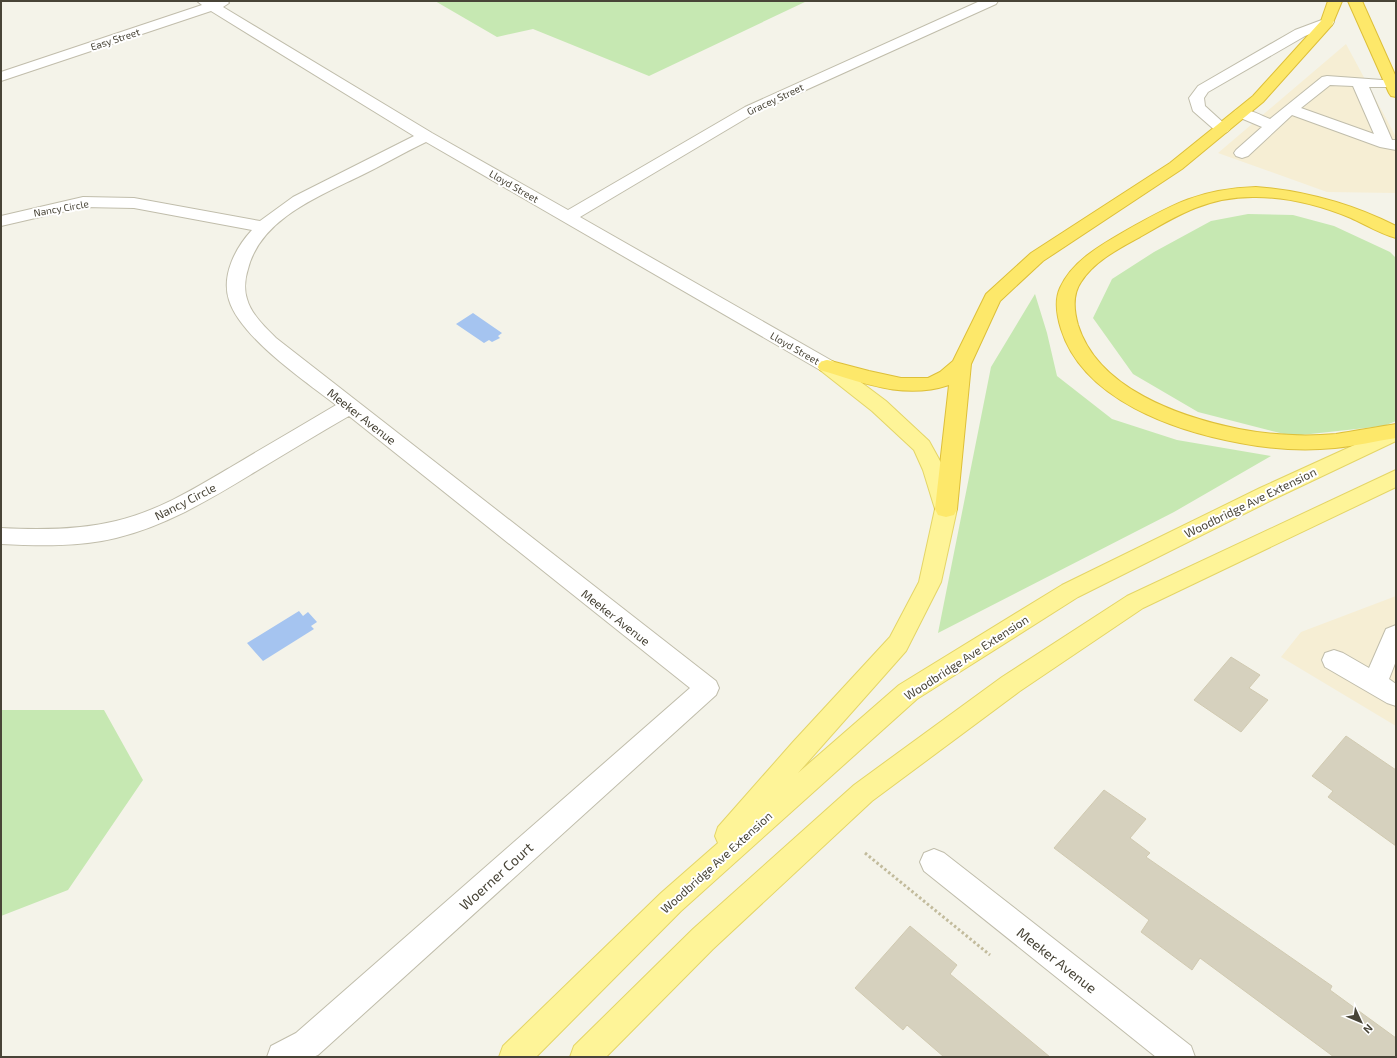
<svg xmlns="http://www.w3.org/2000/svg" width="1397" height="1058" font-family="'Exo 2',sans-serif">
<rect width="100%" height="100%" fill="#f4f3e9"/>
<path fill="#f6eed4" d="M1346 44 1396 137V193L1327 192 1218 153Z
M1396 596V726L1281 657 1301 632Z"/>
<path fill="#c6e8b2" d="M435 1H807L649 76 533 29 497 37Z
M1248 214 1293 215 1334 226 1390 252 1396 258V421L1384 426 1292 436 1198 412 1133 374 1093 318 1112 279 1154 252 1211 221Z
M1035 294 1047 333 1057 376 1112 419 1177 440 1271 456 1174 512 938 633 991 367Z
M1 710H104L143 780 68 890 1 916Z"/>
<path fill="#a5c4f0" d="M473 313 502 333 498 336 500 338 492 342 489 340 484 343 456 324Z
M299 611 303 616 308 612 317 622 311 626 314 629 263 661 247 643Z"/>
<path fill="#d6d1be" stroke="#d1cab1" d="M1231 657 1260 675 1249 688 1268 700 1241 732 1194 700Z
M1346 736 1396 770V846L1328 797 1333 791 1312 776Z
M1104 790 1146 819 1130 838 1150 853 1146 857 1332 986 1330 990 1396 1038V1057H1334L1200 958 1192 970 1141 932 1149 920 1054 848Z
M910 926 957 965 950 974 1050 1057H944L907 1025 903 1030 855 988Z"/>
<g fill="none" stroke-linecap="round" stroke-linejoin="round">
<defs>
<path id="minor" d="M197 1H227L229 3 223 7 432 133 568 210 745 107 980 1H998L996 4 755 113 580 217 834 362 837 366 834 370 827 372 820 370 426 142C403 153 381 166 358 177 317 197 260 220 248 269 245 278 244 290 247 299 251 314 265 327 276 338L716 681 719 688 716 695 318 1055 313 1057H267L271 1046 296 1033 690 688 349 416C316 435 283 455 250 475 207 501 165 526 116 538 79 547 39 546 1 544V528C38 530 80 530 116 521 158 511 194 489 231 467 266 446 301 426 336 405 305 381 240 337 229 300 221 275 236 247 252 230L134 208 83 207 1 226V216L83 197 134 198 260 221 293 197 414 136 211 11 1 81V72L202 5Z
M1327 18 1332 19 1334 22 1332 25 1305 36 1208 92 1204 98 1205 106 1227 126 1230 129 1227 132 1222 134 1217 132 1193 111 1189 98 1198 86 1295 30Z
M1327 76 1396 81V87H1369L1392 140H1396V150L1380 147 1292 115 1248 156 1242 158 1236 156 1234 153 1236 150 1262 127 1236 116 1233 113 1236 110C1247 107 1259 115 1270 119L1322 77ZM1330 85 1353 86 1374 134 1301 108Z
M1396 625V661L1389 679 1396 684V706L1387 703 1325 667 1322 660 1325 653 1334 650 1343 653 1369 668 1386 629Z
M934 849 944 853 1191 1046 1195 1057H1156L924 871 920 862 924 853Z"/>
<path id="major" d="M827 360 834 362 886 401 929 441 945 470 957 509 941 582 906 651 798 773 899 685 1062 585 1260 488 1396 426V441L1276 498 1078 597 917 699 681 911 536 1057H499L503 1046 661 893 718 843 715 836 718 827 793 742 890 637 919 582 935 509 923 470 914 450 872 411 820 370 817 366 820 362Z
M1396 470V487L1143 608 1020 691 872 801 713 949 606 1057H570L574 1046 693 929 854 785 1002 677 1127 596Z"/>
<path id="highway" d="M1328 1H1342L1332 25 1263 102 1182 169 1043 261 1000 301 971 364 957 509 954 515 946 517 938 515 935 509 949 385C904 400 864 383 820 370L817 366 820 362 827 360 869 371 901 378H928L940 372 953 361 986 294 1031 253 1170 163 1253 96 1321 21Z
M1348 1H1362L1396 77V97L1391 96 1389 93Z
M1256 187C1306 191 1352 204 1396 226V238C1381 234 1366 225 1351 218 1322 206 1289 197 1256 197 1210 196 1179 214 1140 237 1120 248 1094 261 1081 282 1072 295 1074 311 1078 325 1098 389 1180 417 1239 429 1270 435 1304 437 1336 434 1356 431 1376 427 1396 424V438C1376 441 1355 446 1335 448 1304 451 1271 449 1240 443 1175 431 1083 400 1061 329 1057 316 1054 301 1060 288 1072 261 1101 245 1125 231 1173 204 1199 189 1256 187Z"/>
</defs>
<use href="#minor" stroke="#c0bdab" stroke-width="2"/>
<use href="#major" stroke="#e4d567" stroke-width="2"/>
<use href="#highway" stroke="#ddbf39" stroke-width="2"/>
<path stroke="#c2bb9c" stroke-width="3" stroke-dasharray="2.5 2.5" stroke-linecap="butt" d="M865 853 990 955"/>
<use href="#minor" fill="#fff" fill-rule="evenodd"/>
<use href="#major" fill="#fef498" fill-rule="evenodd"/>
<use href="#highway" fill="#fde86a" fill-rule="evenodd"/>
</g>
<g text-anchor="middle" dominant-baseline="central" stroke-width="4" stroke-linejoin="round" paint-order="stroke">
<g font-size="10" fill="#484437" stroke="#fff">
<text transform="translate(115 39) rotate(-18)">Easy Street</text>
<text transform="translate(775 99) rotate(-25)">Gracey Street</text>
<text transform="translate(514 186) rotate(30)">Lloyd Street</text>
<text transform="translate(61 208) rotate(-10)">Nancy Circle</text>
<text transform="translate(795 348) rotate(30)">Lloyd Street</text>
</g>
<g font-size="12" fill="#484437" stroke="#fff">
<text transform="translate(362 416) rotate(38)">Meeker Avenue</text>
<text transform="translate(185 501) rotate(-27)">Nancy Circle</text>
<text transform="translate(1250 502) rotate(-26)">Woodbridge Ave Extension</text>
<text transform="translate(616 617) rotate(38)">Meeker Avenue</text>
<text transform="translate(966 657) rotate(-33)">Woodbridge Ave Extension</text>
<text transform="translate(716 862) rotate(-42)">Woodbridge Ave Extension</text>
</g>
<g font-size="14" fill="#484437" stroke="#fff">
<text transform="translate(496 876) rotate(-42)">Woerner Court</text>
<text transform="translate(1057 960) rotate(38)">Meeker Avenue</text>
</g>
</g>
<rect width="1397" height="1058" fill="none" stroke="#484437" stroke-width="4"/>
<g transform="translate(1361 1022) rotate(134)" stroke="#ffffff" stroke-width="3" paint-order="stroke">
<path d="M0-3L7 15L0 10L-7 15Z" fill="#484437"/>
<text y="-6" font-size="11" font-weight="bold" text-anchor="middle" fill="#484437">N</text>
</g>
</svg>
